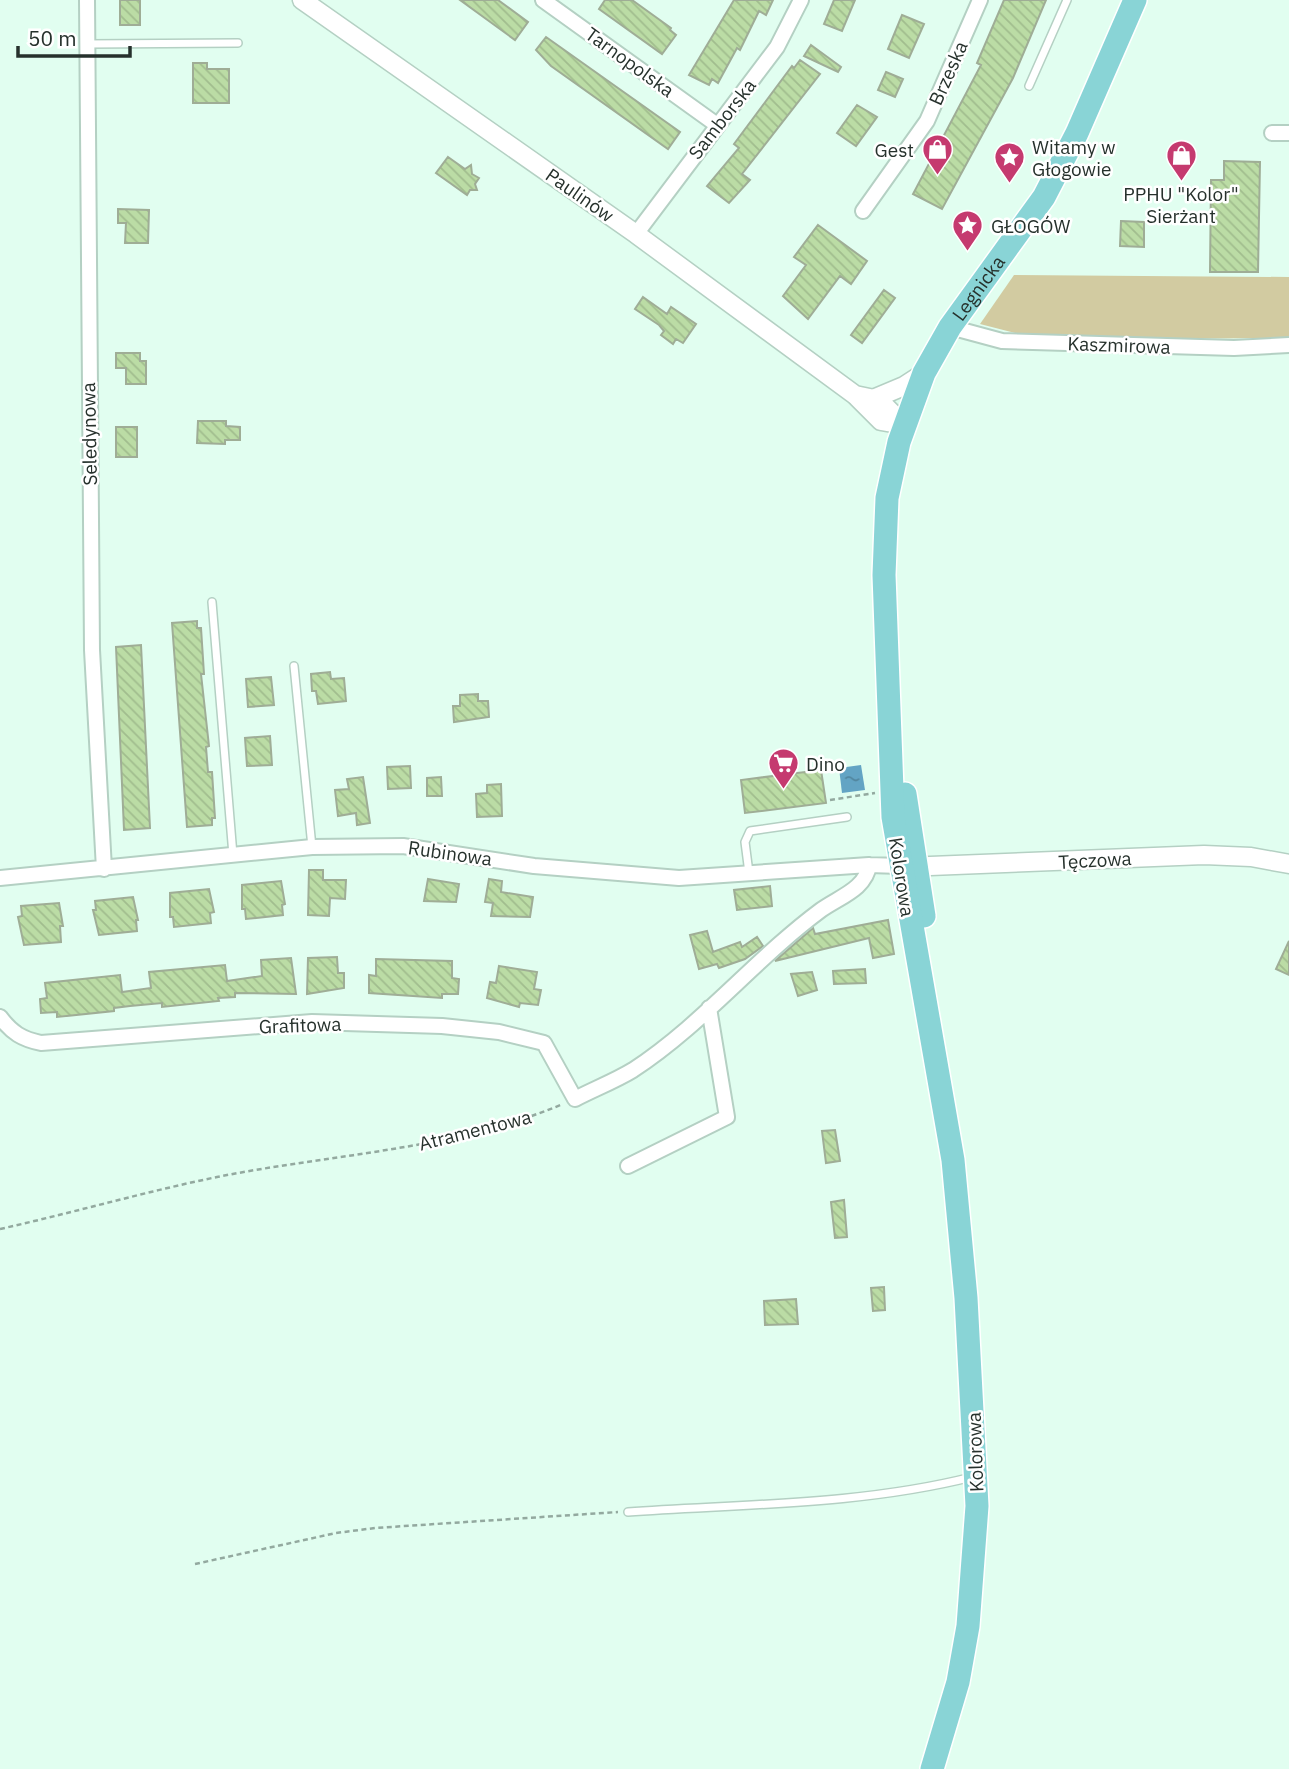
<svg xmlns="http://www.w3.org/2000/svg" width="1289" height="1769" font-family="'IBM Plex Sans',sans-serif">
<defs>
<pattern id="water-ripples" width="26" height="14" patternUnits="userSpaceOnUse" patternTransform="scale(1.75)"><rect width="26" height="14" fill="#63a4c4"/><path d="M2 4q2-2 4 0t4 0M15 11q2-2 4 0t4 0" fill="none" stroke="#51869f"/></pattern>
<pattern id="building-back-hatch" width="6" height="6" patternUnits="userSpaceOnUse" patternTransform="scale(1.75)"><rect width="6" height="6" fill="#bbdca5"/><path d="M-1 5l2 2M0 0l6 6M5-1l2 2" fill="none" stroke="#a1bd8e"/></pattern>
</defs>
<rect width="100%" height="100%" fill="#e1fef0"/>
<path fill="#d2cba1" d="M1014 275 1289 277V338L1150 339 1019 334 980 324Z"/>
<path fill="url(#water-ripples)" d="M861 765 865 790 842 793 839 768Z"/>
<path fill="url(#building-back-hatch)" stroke="#9fad96" stroke-width="2" d="M120 0H140V25H120Z
M460 0H498L528 22 515 40Z
M605 0H632L671 28 670 30 676 35 662 54 599 9Z
M734 0H773L766 15 759 11 740 50 737 48 718 83 712 79 709 85 689 75Z
M834 0H855L842 31 824 24Z
M1004 0H1046L1013 78 942 209 913 194 981 65 977 63Z
M902 15 924 24 909 58 888 49Z
M546 37 680 132 668 149 551 66 536 50Z
M811 45 841 67 838 72 804 56Z
M800 60 820 74 742 174 750 180 729 203 707 186 739 148 734 144 792 66 794 68Z
M193 63H207V69H229V103H193Z
M886 72 903 79 895 97 878 90Z
M857 105 877 117 856 146 837 133Z
M448 157 465 169 471 165 472 174 479 178 475 184 477 190H470L467 195 436 173Z
M1224 161 1260 162 1258 272H1210L1211 180H1224Z
M118 209 149 210 148 243H125L126 223H118Z
M1121 221 1144 222V247L1120 246Z
M818 225 867 261 851 284 840 276 808 319 783 296 806 265 794 257Z
M884 290 895 298 862 343 851 335Z
M643 297 667 314 671 307 696 324 683 343 676 339 673 344 661 335 664 331 659 325 635 309Z
M116 353H140V361H146V384H126V368H116Z
M198 421H226V426L240 427V440H225V444L197 443Z
M116 427H137V457H116Z
M197 621V628H201L204 674H201L209 746 206 747 208 772H212L215 818H212V825L187 827 172 623Z
M141 645 150 828 124 830 116 647Z
M330 672 331 679 344 678 346 701 318 704 316 691H312L311 674Z
M271 677 274 705 248 707 246 679Z
M478 694V701H488L489 717 454 722 453 706H460V695Z
M270 736 272 765 247 766 245 738Z
M410 766 411 788 388 789 387 767Z
M821 770 826 803 745 813 741 780Z
M363 777 370 823 357 825 356 813 338 816 335 790 349 789 347 779Z
M441 777 442 796H427V778Z
M501 784 502 816 477 817 476 794 487 793V785Z
M309 870H323V880H346L345 899 330 898 329 916 308 915Z
M428 879 459 884 456 902 424 901Z
M489 879 502 881 501 892 533 897 530 917 491 916 493 903 485 902Z
M281 881 285 904 282 905 283 915 246 919 245 909H242V885Z
M770 886 772 906 737 910 734 890Z
M209 889 214 912 210 913 211 923 174 927 173 917H170V893Z
M133 897 138 920H136L137 931 99 935 93 910H96L95 901Z
M59 903 63 926H60L61 942 24 945 18 917 22 916 21 906Z
M888 920 894 954 873 958 869 938 775 961 813 928 815 934Z
M707 931 713 952 740 942 742 947 757 937 763 946 745 959 719 968 717 964 699 969 690 935Z
M1289 941V975L1276 969Z
M337 957 338 973H344V988L307 994 308 958Z
M291 958 296 994 235 993V997L218 998 219 1001 162 1007V1003L130 1006 114 1008V1011L57 1017V1012L41 1013 40 999 47 998 45 983 120 975 122 992 151 988 149 972 225 965 227 981 262 976 261 960Z
M376 959 452 961V978L459 979 458 994H442V998L369 993V975L376 976Z
M499 966 537 972 534 989 541 990 538 1005 520 1003 519 1007 487 998 490 982 496 983Z
M865 969 866 983 834 984 833 971Z
M812 972 817 990 798 996 791 974Z
M835 1130 840 1161 826 1163 822 1131Z
M844 1200 847 1237 835 1238 831 1202Z
M884 1287 885 1310 873 1311 871 1288Z
M796 1299 798 1324 765 1325 764 1301Z"/>
<g fill="none" stroke-linecap="round" stroke-linejoin="round">
<defs>
<path id="service" d="M88 44 238 43
M1029 86 1067 0
M212 602 233 855
M294 666 312 847
M749 873 745 842 750 831 847 817
M628 1512C742 1504 861 1505 972 1477"/>
<path id="minor" d="M87 0 92 650 104 869
M543 0 717 125
M1272 133H1289
M863 211 927 121 980 0
M636 234 777 47 801 0
M950 327 1002 341 1234 348 1289 345
M0 878 312 847 403 846 534 866 679 878 869 865 900 866
M0 1017C12 1033 22 1039 41 1043L312 1022 442 1026 499 1032 544 1043 575 1099C594 1089 615 1081 633 1070 702 1025 755 959 821 910 839 897 866 889 869 865
M628 1166 727 1117 709 1008"/>
<path id="tertiary" d="M302 0 636 234 855 395 881 421 904 425
M855 395 879 400 904 425
M873 399 904 386 924 373
M905 867 1204 855 1251 857 1289 864"/>
<g id="primary">
<path d="M905 794 924 916"/>
<path id="s1" d="M932 1769 958 1682 968 1626 977 1506 966 1298 953 1160 893 817 884 575 887 498 899 442 924 373 950 327 1044 197 1077 133 1135 0"/>
</g>
</defs>
<use href="#service" stroke="#b4d0c3" stroke-width="10"/>
<use href="#minor" stroke="#b4d0c3" stroke-width="18"/>
<use href="#tertiary" stroke="#b4d0c3" stroke-width="21"/>
<use href="#primary" stroke="#fff" stroke-width="26"/>
<path stroke="#93a99f" stroke-width="2.5" stroke-dasharray="5 3.5" stroke-linecap="butt" d="M830 800 875 793
M0 1229C72 1213 144 1192 217 1177 332 1154 453 1150 563 1104
M195 1564 336 1533 375 1528 618 1512"/>
<use href="#service" stroke="#fff" stroke-width="7"/>
<use href="#minor" stroke="#fff" stroke-width="14"/>
<use href="#tertiary" stroke="#fff" stroke-width="18"/>
<use href="#primary" stroke="#89d4d6" stroke-width="23"/>
</g>
<defs>
<symbol id="shop-pin" viewBox="-11 -11 22 30"><path d="M0 17L-7.5 6A9.5 9.5 0 1 1 7.5 6Z" fill="#c53a6f" stroke="#fff"/><path d="M-5-2.5h2.3a2.7 3.5 0 0 1 5.4 0H5L5.5 6h-11ZM-1.5-2.5h3a1.5 2.3 0 0 0-3 0Z" fill="#fff"/></symbol>
<symbol id="sight-pin" viewBox="-11 -11 22 30"><path d="M0 17L-7.5 6A9.5 9.5 0 1 1 7.5 6Z" fill="#c53a6f" stroke="#fff"/><path d="M0-6L1.8-2.2L6-1.7L2.9 1.2L3.7 5.4L0 3.3L-3.7 5.4L-2.9 1.2L-6-1.7L-1.8-2.2Z" fill="#fff"/></symbol>
<symbol id="supermarket-pin" viewBox="-11 -11 22 30"><path d="M0 17L-7.5 6A9.5 9.5 0 1 1 7.5 6Z" fill="#c53a6f" stroke="#fff"/><path d="M-6-5.5h2.5l.6 2H6L4.5 2H-2.5L-4.4-4H-6ZM-1.5 3.2a1.3 1.3 0 1 0 .1 0ZM3 3.2a1.3 1.3 0 1 0 .1 0Z" fill="#fff"/></symbol>
</defs>
<g fill-rule="evenodd">
<use href="#shop-pin" x="920" y="132" width="35" height="47"/>
<use href="#shop-pin" x="1164" y="138" width="35" height="47"/>
<use href="#sight-pin" x="992" y="140" width="35" height="47"/>
<use href="#sight-pin" x="950" y="208" width="35" height="47"/>
<use href="#supermarket-pin" x="766" y="746" width="35" height="47"/>
</g>
<g text-anchor="middle" dominant-baseline="central" stroke-width="5" stroke-linejoin="round" paint-order="stroke">
<g font-size="19" fill="#26312c" stroke="#fff">
<text transform="translate(630 62) rotate(36)">Tarnopolska</text>
<text transform="translate(948 73) rotate(-66)">Brzeska</text>
<text transform="translate(722 119) rotate(-52)">Samborska</text>
<text transform="translate(580 195) rotate(35)">Paulinów</text>
<text stroke="none"><textPath href="#s1" startOffset="1514">Legnicka</textPath></text>
<text transform="translate(1119 345) rotate(2)">Kaszmirowa</text>
<text transform="translate(89 434) rotate(-91)">Seledynowa</text>
<text transform="translate(450 853) rotate(8)">Rubinowa</text>
<text transform="translate(1095 860) rotate(-3)">Tęczowa</text>
<text transform="translate(902 877) rotate(81)">Kolorowa</text>
<text transform="translate(300 1025) rotate(-2)">Grafitowa</text>
<text transform="translate(475 1130) rotate(-14)">Atramentowa</text>
<text transform="translate(975 1452) rotate(-92)">Kolorowa</text>
</g>
<g font-size="19" fill="#26312c" stroke="#fff" text-anchor="start">
<text x="1032" y="147">Witamy w<tspan x="1032" dy="22">Głogowie</tspan></text>
<text x="914" y="150" text-anchor="end">Gest</text>
<text x="1181" y="194" text-anchor="middle">PPHU "Kolor"<tspan x="1181" dy="22">Sierżant</tspan></text>
<text x="991" y="226">GŁOGÓW</text>
<text x="806" y="764">Dino</text>
</g>
</g>
<path d="M18 46v10h112v-10" fill="none" stroke="#26312c" stroke-width="3.5"/>
<text x="28" y="46" font-size="21" fill="#26312c" stroke="#ffffff" stroke-width="5" paint-order="stroke">50 m</text>
</svg>
